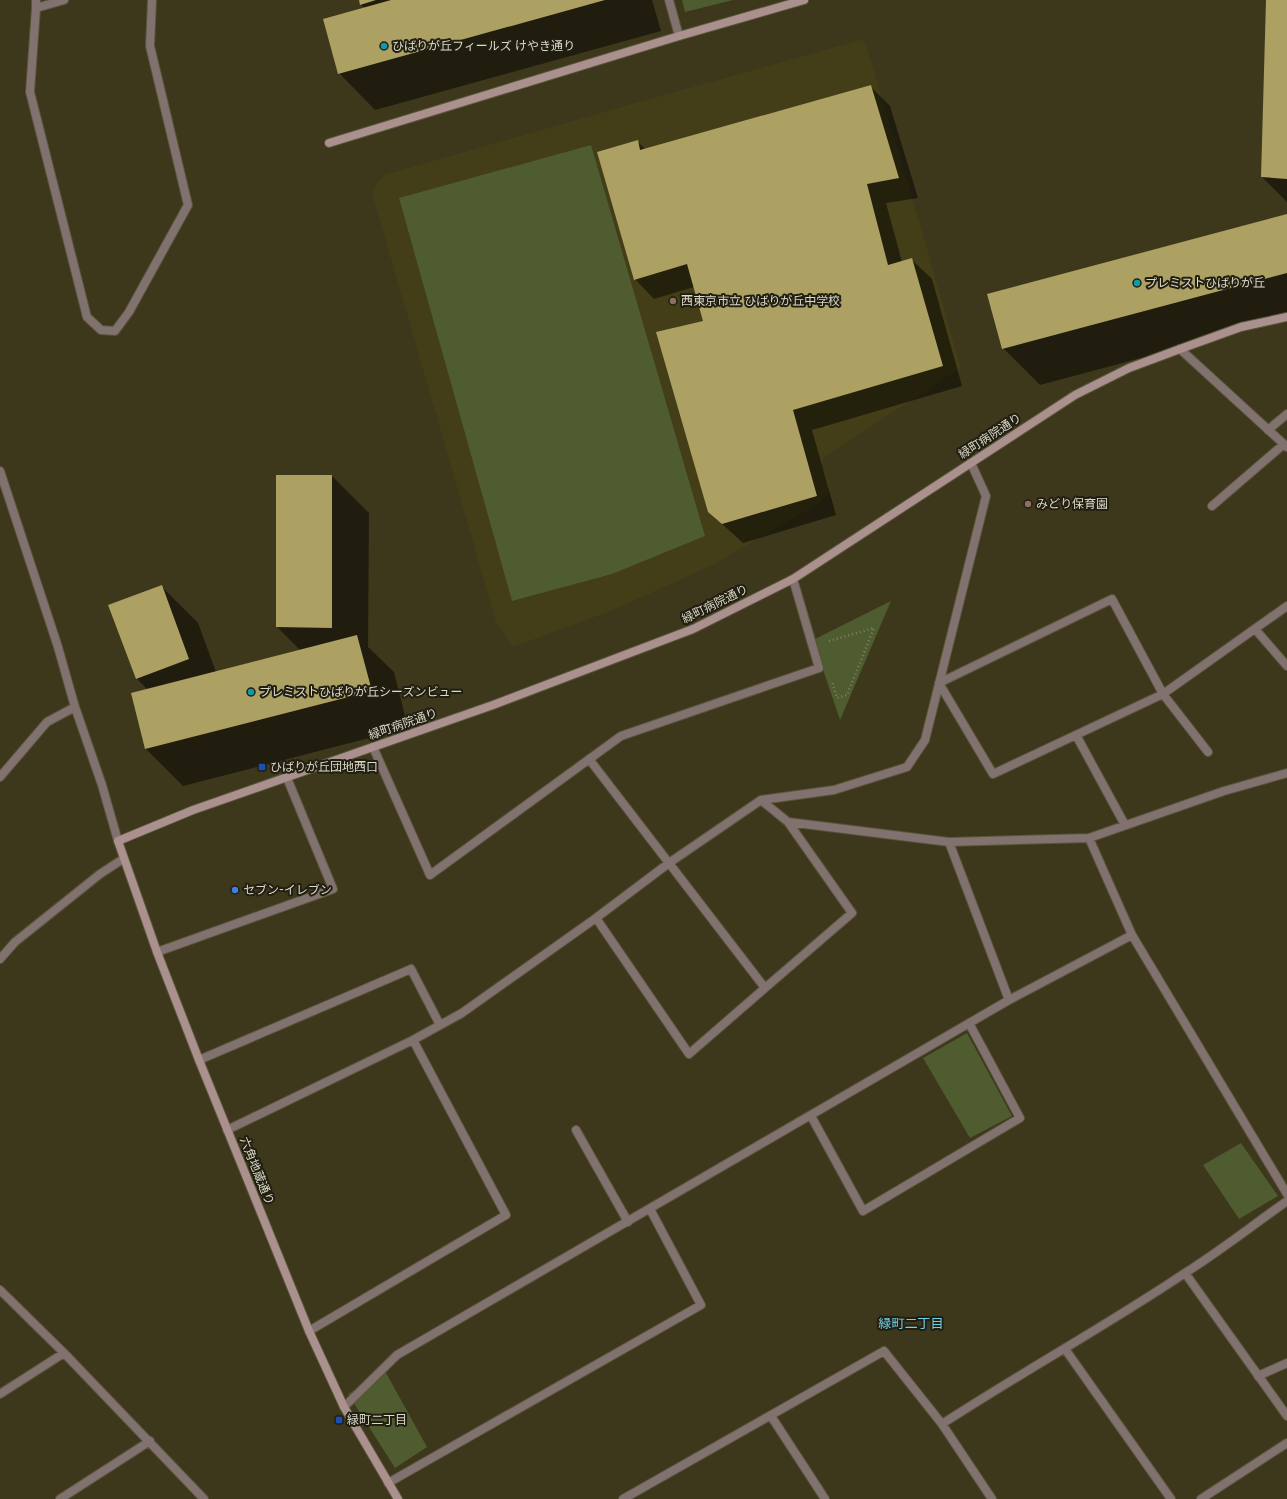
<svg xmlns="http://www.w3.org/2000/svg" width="1287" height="1499" font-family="'Fira Sans','Noto Sans JP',sans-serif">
<rect width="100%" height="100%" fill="#3d371b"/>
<path fill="#433d18" d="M864 39 923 234 961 368 823 458 822 466 829 481V492L819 503 713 565 611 611 513 647 496 622 372 193 376 184 384 175 642 101Z"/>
<path fill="#4e5c2f" d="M682 0H733L685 12Z
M591 145 705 536 612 574 512 601 399 198Z
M891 601 840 720 813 640Z
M967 1033 1012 1116 970 1138 923 1058Z
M1241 1143 1278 1196 1239 1219 1203 1165Z
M385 1371 427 1447 395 1468 348 1394Z"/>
<path fill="#0007" d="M360 0H652L661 31 375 110 339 73 365 8 361 5Z
M1287 1V202L1262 177Z
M870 86 890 106 918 198 886 203 902 262 912 260 932 279 962 386 812 430 836 515 743 543 709 512 704 322 694 287 654 299 635 279 638 142 646 150Z
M1287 215V319L1040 385 1003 348Z
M332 476 369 513 368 647 394 672 408 728 183 786 146 749 132 694 148 690 136 678 161 586 198 623 216 672 300 650 277 627Z"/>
<path fill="#aca063" d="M359 0H376L360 5Z
M391 0H605L338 74 323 19Z
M1266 0H1287V179L1261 177Z
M871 85 899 178 867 184 888 265 912 258 943 366 793 410 817 496 722 524 708 512 656 332 703 321 687 264 634 280 597 152 638 140 640 150Z
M1287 214V273L1002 349 987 294Z
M276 475H332V628L276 627Z
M162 585 189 659 136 679 108 605Z
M357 635 372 691 145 749 131 693Z"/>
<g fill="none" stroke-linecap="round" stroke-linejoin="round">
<defs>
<path id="lane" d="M1268 430 1287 414"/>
<path id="street" d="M36 0V8L64 0
M669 0 679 36
M36 8 30 92 87 317 101 330 115 331 129 312 188 205 150 46 152 0
M1180 349 1287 447
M0 471 58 647 75 707 102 785 118 841
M1212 506 1284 444
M1255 629 1287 666
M1076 735 1125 825
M373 747 430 875 621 736 819 668 793 579
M1208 752 1163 694 1112 599 939 683 993 774 1163 694 1287 606
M589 759 765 988 852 913 788 822
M0 777 47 722 75 707
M761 800 788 822 949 842 1089 838 1224 791 1287 773
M1089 838 1132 935 1287 1194
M949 842 1009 1000
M596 918 689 1054 765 988
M157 952 333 889 287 778
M0 959 15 942 100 874 123 859
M199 1060 411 969 440 1025
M811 1116 863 1211 1020 1118 969 1023
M227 1130 413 1040 462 1013 596 918 669 863 761 800 834 790 907 767 925 740 986 496 971 463
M576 1130 628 1222
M1185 1273 1287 1416
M0 1290 64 1353 204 1499
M309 1331 506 1215 413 1040
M1065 1349 1171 1499
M1258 1376 1287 1363
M0 1394 64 1353
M344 1407 397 1355 1009 1000 1132 935
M771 1416 825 1499
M942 1424C1022 1372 1106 1326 1185 1273 1220 1251 1253 1225 1287 1201
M388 1483 701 1305 650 1209
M60 1499 150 1441
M623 1499 884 1351 942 1424 992 1499
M1201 1499 1287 1443"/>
<path id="secondary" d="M329 143 679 36 804 0
M398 1499 344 1407 309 1331 199 1060 157 952 118 841 193 810 493 705 693 629 793 579 1075 395 1129 368 1180 349 1241 327 1287 317"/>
</defs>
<use href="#lane" stroke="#5a543a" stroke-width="10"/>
<use href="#street" stroke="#5a543a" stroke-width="10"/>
<use href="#secondary" stroke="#5a543a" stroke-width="10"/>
<path stroke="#847f68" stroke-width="2.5" stroke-dasharray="1 3" stroke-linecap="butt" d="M829 641 874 628 847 695 837 698 832 681"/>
<use href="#lane" stroke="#81716f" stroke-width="8"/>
<use href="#street" stroke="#81716f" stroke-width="8"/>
<use href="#secondary" stroke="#aa918e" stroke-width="8"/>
</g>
<g fill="#0f9aa8" stroke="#211f12" stroke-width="1.5">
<circle cx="384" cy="46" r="4"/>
<circle cx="1137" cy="283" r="4"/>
<circle cx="251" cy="692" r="4"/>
</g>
<g fill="#8d6e63" stroke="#211f12" stroke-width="1.5">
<circle cx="673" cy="301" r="4"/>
<circle cx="1028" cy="504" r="4"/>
</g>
<g fill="#1a4fb4" stroke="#211f12" stroke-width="1.5">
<rect x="258" y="763" width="8" height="8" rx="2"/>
<rect x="335" y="1416" width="8" height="8" rx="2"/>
</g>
<circle fill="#3f7fe0" stroke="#211f12" stroke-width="1.5" cx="235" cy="890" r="4"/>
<g text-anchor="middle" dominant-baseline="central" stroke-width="4" stroke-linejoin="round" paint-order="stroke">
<g font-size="12" fill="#dcd9c8" stroke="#211f12" text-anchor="start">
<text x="392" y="46">ひばりが丘フィールズ けやき通り</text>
<text x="1145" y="283">プレミストひばりが丘</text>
<text x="681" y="301">西東京市立 ひばりが丘中学校</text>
<text x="1036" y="504">みどり保育園</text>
<text x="259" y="692">プレミストひばりが丘シーズンビュー</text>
<text x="270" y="767">ひばりが丘団地西口</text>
<text x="243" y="890">セブン-イレブン</text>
<text x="347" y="1420">緑町二丁目</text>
</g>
<g font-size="12" fill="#dcd9c8" stroke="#211f12">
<text transform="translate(990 436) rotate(-33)">緑町病院通り</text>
<text transform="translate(715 604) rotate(-26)">緑町病院通り</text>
<text transform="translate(403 724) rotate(-19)">緑町病院通り</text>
<text transform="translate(257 1171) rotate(68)">六角地蔵通り</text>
</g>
<g font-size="13" fill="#6dd1ea" stroke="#211f12">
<text x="911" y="1323">緑町二丁目</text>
</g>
</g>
</svg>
